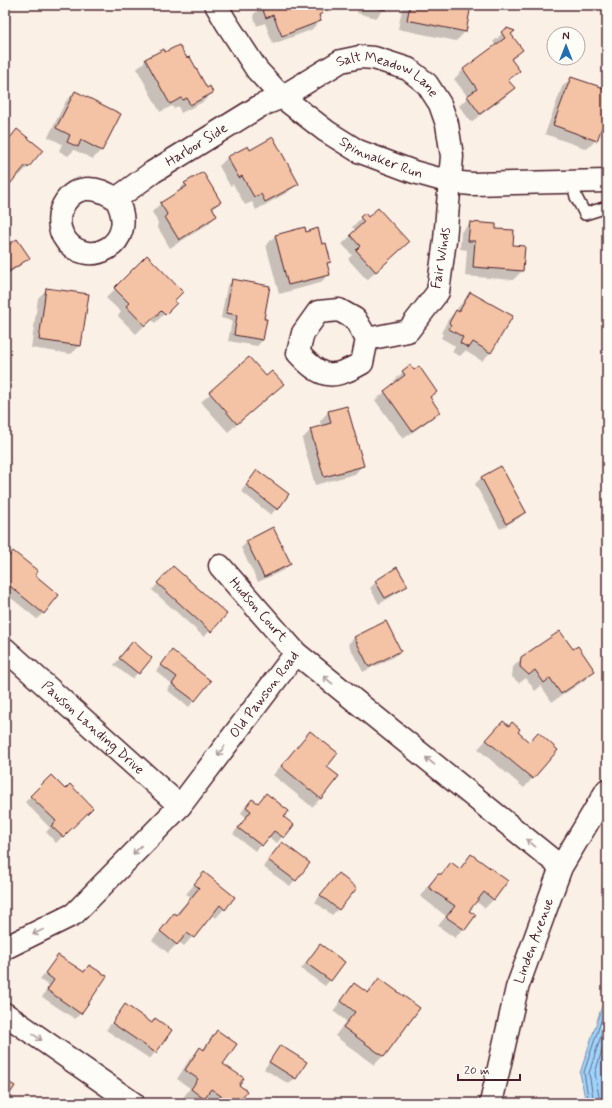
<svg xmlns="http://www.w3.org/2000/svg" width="612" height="1108" font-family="Mynerve,sans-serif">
<rect width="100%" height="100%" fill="#fbf0e6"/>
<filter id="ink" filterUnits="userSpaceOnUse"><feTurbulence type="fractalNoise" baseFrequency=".025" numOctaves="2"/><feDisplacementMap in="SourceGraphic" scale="8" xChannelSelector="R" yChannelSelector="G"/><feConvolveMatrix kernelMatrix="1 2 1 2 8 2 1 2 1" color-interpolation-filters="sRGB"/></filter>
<g filter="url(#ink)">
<path fill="#9dd4fc" stroke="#7c8ca8" d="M607 991V1103H586L580 1073Z"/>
<path fill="#0003" d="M257 5H318L321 13 318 16 320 21 311 30 273 44 265 23 257 26 253 15 259 9Z
M359 5H386L385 9 376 18 357 13Z
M403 5H470L465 32 456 41 398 29Z
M507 29 521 50 510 61 518 71 508 81 514 88 505 97 471 122 459 106 468 97 454 79 463 70 496 46 493 42Z
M146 60 206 89 212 93 203 102 181 113 178 106 174 109 172 106 160 112 137 69Z
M571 78 607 91V110L596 140 587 149 545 134 562 87Z
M75 92 101 150 93 159 74 150 68 156 59 151 62 144 48 137 66 101Z
M17 131 28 167 19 176 17 174 5 189V136L9 139Z
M250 151 297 184 288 192 256 210 252 202 245 205 233 184 230 186 219 166 228 157Z
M185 183 220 202 212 210 216 216 207 225 170 248 157 226 158 223 152 212 160 204 177 193Z
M365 214 399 251 367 280 348 259 352 255 342 244 356 231 352 227Z
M470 223 495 230 512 246 522 271 513 280 465 276 467 250 460 249 461 232Z
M305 233 321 245 330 261 327 265 329 274 320 283 279 294 266 245 275 236Z
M5 246 28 257 20 266 5 276Z
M147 257 175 303 155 323 151 319 136 334 118 316 121 312 106 298Z
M233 280 263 319 266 320 263 340 257 346 228 341 232 321 221 318 227 286Z
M47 289 80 346 71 354 31 348 38 298Z
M470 293 491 352 482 361 465 351 460 356 452 352 455 346 441 338 443 334 441 333 448 320Z
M249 359 273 393 228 432 201 402Z
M403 372 436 392 430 398 439 411 430 420 403 439 375 400 396 383 394 381Z
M328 412 363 465 355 474 315 485 302 439 311 430 321 427 320 421Z
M500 468 525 512 519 518 500 529 475 484 481 478Z
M257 472 288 494 271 515 241 491Z
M247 542 290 564 284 570 258 582 241 548Z
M13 552 43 613 37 619 5 593V561Z
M168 573 226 614 204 637 152 590Z
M376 582 407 585 401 591 379 604 370 588Z
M386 623 400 651 394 657 363 672 348 644 354 638Z
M127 649 151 658 132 679 114 665Z
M572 650 594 671 585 680 552 702 541 686 535 691 526 678 519 683 512 677 513 667 522 658Z
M172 652 210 681 189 707 167 690 172 684 156 671Z
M509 727 528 743 557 750 524 788 478 749 494 731Z
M310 732 326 767 321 798 312 807 273 775Z
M51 777 65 791 91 808 56 843 46 832 50 828 25 802Z
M266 794 283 817 292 825 277 843 268 837 255 851 233 834 246 817 241 813 246 806 252 800 257 804Z
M276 849 295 880 290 886 263 867Z
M471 855 494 899 485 908 475 901 468 911 475 916 455 938 438 926 446 916 420 896 429 884 451 864 459 870Z
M204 873 224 909 216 918 212 914 184 946 179 942 168 953 152 940 191 897 186 894Z
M332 880 338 909 332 915 315 902Z
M320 945 330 980 325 986 301 969Z
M58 956 83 973 90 966 81 1013 75 1019 42 997 49 986 40 980Z
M379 980 418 1008 383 1056 374 1065 335 1036 346 1021 333 1011 354 984 367 993Z
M125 1006 151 1024 171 1030 150 1059 106 1030Z
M217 1031 222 1064 237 1085V1103H209L203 1099 198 1103H189L183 1098 190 1088 177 1079 191 1057 200 1049 202 1050Z
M280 1047 295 1078 289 1084 264 1069Z"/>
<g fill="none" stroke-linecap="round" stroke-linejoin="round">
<path stroke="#6b677f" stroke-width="1" d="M589 1103 584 1072 607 1003
M594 1103 589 1073 607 1017
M600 1103 595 1073 607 1034"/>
</g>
<path fill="#f4c2a4" stroke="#4a1f2b" d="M261 5H319L323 13 319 15 321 21 282 36 273 15 266 18Z
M367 5H387L386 10Z
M410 5H471L466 32 407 20Z
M507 28 515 31 511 34 523 50 511 59 520 71 508 80 515 88 480 114 467 96 477 89 463 69 505 38 501 32Z
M179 45 187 58 190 57 207 88 210 86 213 93 190 105 187 98 183 100 181 98 170 104 145 59 164 49 165 52Z
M571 77 607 89V113L597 141 553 125Z
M75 91 121 114 102 151 81 140 78 147 67 142 70 135 56 128Z
M17 129 43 150 28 168 26 165 5 190V134L10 138Z
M273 137 299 184 265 202 261 194 254 197 242 176 239 178 227 157 248 146 250 150Z
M203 172 221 202 212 207 217 216 179 240 165 217 167 214 160 203 187 186 184 183Z
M378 208 409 242 376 272 356 250 360 246 350 235 364 222 360 217 365 213 368 217Z
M470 222 496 224V229L514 230 513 245 525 246 523 271 473 267 475 241H468Z
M305 227 306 232 318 228 322 244 326 243 331 262 327 263 330 275 288 285 275 235Z
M17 239 30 258 5 274V244L7 246Z
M147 255 183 292 174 301 177 303 165 315 161 311 145 326 126 306 129 303 114 288Z
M232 279 270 286 264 319H267L263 340 234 335 237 315 226 313Z
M46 288 89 294 81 346 39 340Z
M470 292 513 316 491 353 473 342 469 348 460 343 463 337 449 329 451 325 449 323 456 310 459 312Z
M249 357 266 376 272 371 284 384 237 424 209 392Z
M410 365 414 370 419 366 437 392 430 397 440 412 412 431 384 391 405 375 402 371Z
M347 406 364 466 324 477 310 429 331 423 328 411Z
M501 466 526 512 506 524 481 477Z
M257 470 289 494 278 510 246 485Z
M273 527 291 564 264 577 246 541Z
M13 551 38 571 35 575 59 595 44 614 5 582V561Z
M173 566 227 614 211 632 157 583Z
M397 567 408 586 385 598 375 581Z
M386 621 401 651 369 667 354 637Z
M560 631 573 649 578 646 595 671 561 694 550 678 544 683 535 670 529 675 520 667 521 657Z
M133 641 152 658 139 674 119 658Z
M172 650 211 681 195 701 172 684 177 677 161 665Z
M503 721 509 726 512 722 520 729 518 732 529 742 538 732 558 750 533 779 486 740Z
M310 731 338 753 327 767 339 776 321 799 281 766Z
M51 775 65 789 70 784 93 808 63 837 51 826 56 821 30 796Z
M266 793 289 811 284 817 294 825 284 838 274 831 262 846 238 828 251 811 246 807 252 799 258 803Z
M282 842 310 863 296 881 268 860Z
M471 854 508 881 494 900 484 892 469 911 476 915 465 930 446 917 455 906 428 887 438 874H442L451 862 460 869Z
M204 872 235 897 225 910 220 905 194 938 187 933 177 945 160 931 174 913 177 915 199 888 194 884Z
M338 873 357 888 339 910 320 895Z
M320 944 345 962 331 981 306 963Z
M58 955 84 972 89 965 107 976 81 1014 47 990 54 980 45 973Z
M379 978 420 1008 384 1057 343 1027 355 1012 341 1001 354 983 368 993Z
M125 1004 152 1023 155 1018 172 1030 156 1053 112 1023Z
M217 1030 237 1044 223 1064 244 1078 239 1085 247 1091 238 1103H231L211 1089 204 1099 191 1089 198 1079 185 1070 200 1047 204 1050Z
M280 1045 307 1062 296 1079 269 1062Z
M5 1080 15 1086 5 1101Z"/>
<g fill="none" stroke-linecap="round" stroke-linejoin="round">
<defs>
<path id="service" d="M573 183 576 197 585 214 607 207"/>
<g id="minor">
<path id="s1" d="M216 5 226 22 257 70 282 97 326 131 358 151 414 172 450 182 472 184 607 181"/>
<path id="s2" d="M116 199C142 245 84 273 63 236 59 228 58 218 61 210 72 183 96 185 116 199L153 172 260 106 282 97 341 61 360 57 374 58 408 69 427 84 440 104 447 124 452 156 445 240 438 292 408 331 367 339"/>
<path d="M339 310 355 319 367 339 362 363C332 380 322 379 298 353L303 333 318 312Z"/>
<path id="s3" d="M220 566 296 653 561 867"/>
<path id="s4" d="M5 649 180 806"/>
<path id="s5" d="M5 948 74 914 180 806 296 653"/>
<path d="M5 1014 133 1103"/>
<path id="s6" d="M491 1103 517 988 561 867 607 790"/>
</g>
</defs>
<use href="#service" stroke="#4a1f2b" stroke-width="14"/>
<use href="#minor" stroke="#4a1f2b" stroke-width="25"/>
<use href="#service" stroke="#fdfcf7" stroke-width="11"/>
<use href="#minor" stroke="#fdfcf7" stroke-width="22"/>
</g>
<defs><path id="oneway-shaft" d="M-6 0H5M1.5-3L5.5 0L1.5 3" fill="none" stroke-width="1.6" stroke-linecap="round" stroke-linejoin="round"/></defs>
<g stroke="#ac999b">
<use href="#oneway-shaft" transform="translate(328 680) rotate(-141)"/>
<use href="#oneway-shaft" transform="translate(221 751) rotate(127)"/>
<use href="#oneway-shaft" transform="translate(430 761) rotate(-141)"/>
<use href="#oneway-shaft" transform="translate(531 843) rotate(-141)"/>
<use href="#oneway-shaft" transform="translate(137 850) rotate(134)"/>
<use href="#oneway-shaft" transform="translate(38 932) rotate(154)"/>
<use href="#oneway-shaft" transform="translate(37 1037) rotate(35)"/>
</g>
</g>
<g text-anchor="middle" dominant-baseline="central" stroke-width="3.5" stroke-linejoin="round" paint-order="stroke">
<g font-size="14" fill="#4a1f2b" stroke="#fdfcf7">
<text stroke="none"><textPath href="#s2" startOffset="517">Salt Meadow Lane</textPath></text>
<text stroke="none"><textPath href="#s2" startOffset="298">Harbor Side</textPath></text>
<text stroke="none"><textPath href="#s1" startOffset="231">Spinnaker Run</textPath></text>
<text transform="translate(441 258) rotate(-81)">Fair Winds</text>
<text stroke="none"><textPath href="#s3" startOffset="58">Hudson Court</textPath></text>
<text stroke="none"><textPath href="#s5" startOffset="368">Old Pawson Road</textPath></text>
<text stroke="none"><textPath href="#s4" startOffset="118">Pawson Landing Drive</textPath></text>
<text stroke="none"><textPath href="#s6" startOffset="168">Linden Avenue</textPath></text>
</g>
</g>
<rect width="612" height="1108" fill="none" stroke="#fdfcf7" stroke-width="20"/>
<rect x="10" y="10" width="592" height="1088" fill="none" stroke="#4a1f2b" stroke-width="1.5" filter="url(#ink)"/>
<g transform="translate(566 46)"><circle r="19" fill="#fdfcf7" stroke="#b5a4a5"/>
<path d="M0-3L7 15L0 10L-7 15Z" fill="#1f6fb2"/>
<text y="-6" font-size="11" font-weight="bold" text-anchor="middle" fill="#4a1f2b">N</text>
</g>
<path d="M458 1074v6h62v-6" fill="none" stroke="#4a1f2b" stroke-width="2"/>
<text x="464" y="1074" font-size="12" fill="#4a1f2b" stroke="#fdfcf7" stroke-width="3" paint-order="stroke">20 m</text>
</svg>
